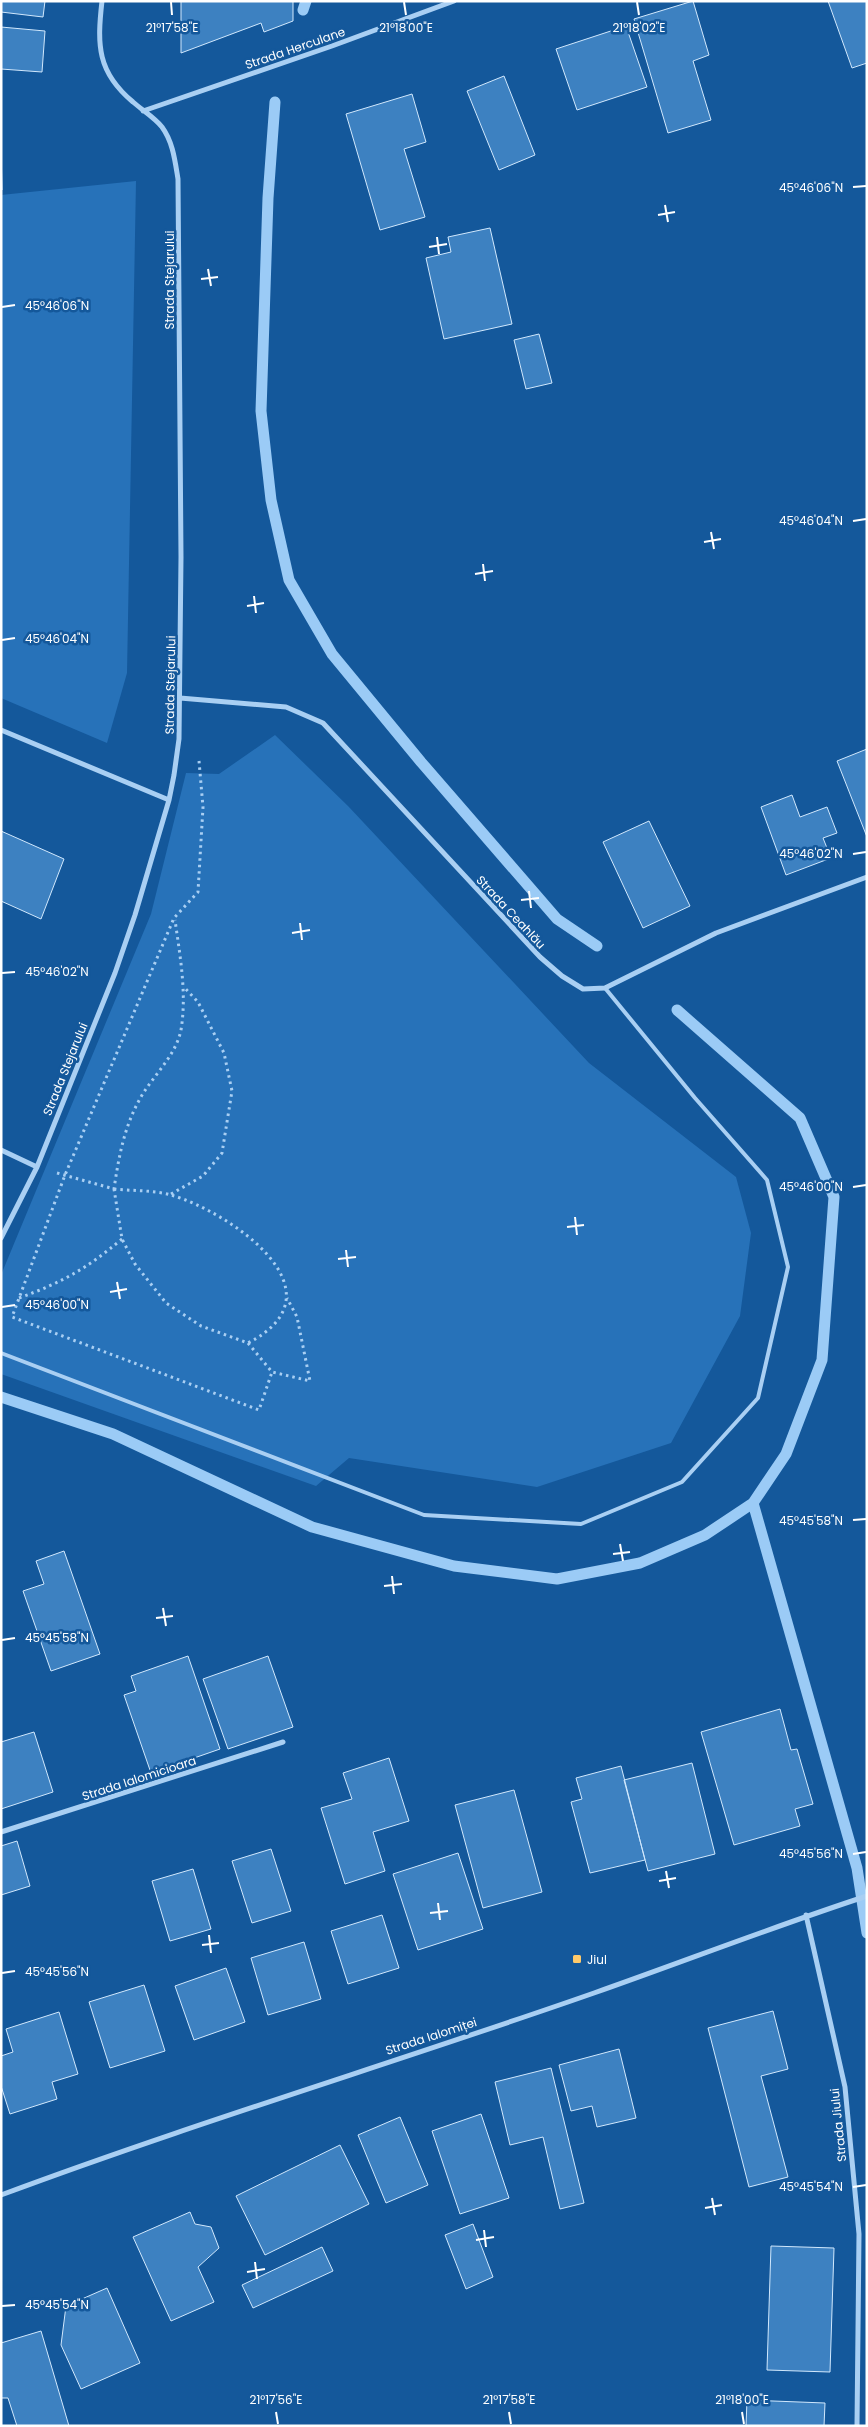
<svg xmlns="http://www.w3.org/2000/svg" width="868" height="2427" font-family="Poppins,sans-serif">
<rect width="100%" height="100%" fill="#14589b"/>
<path fill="#2772b9" d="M136 181 127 673 107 743 1 698V195Z
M275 735 348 806 589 1063 736 1177 751 1233 740 1316 671 1443 537 1487 349 1458 316 1486 1 1374V1275L151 914 186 773 219 774Z"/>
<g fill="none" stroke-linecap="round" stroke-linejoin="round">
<path stroke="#9bcbf6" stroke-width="11" d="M303 10 306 1
M275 102 268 198 261 411 271 500 289 580 332 654 421 762 557 919 597 946
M1 1397 113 1434 312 1527 454 1566 557 1579 640 1563 705 1535 753 1503 786 1454 822 1360 834 1197 800 1118 677 1010
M753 1503 857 1868 867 1933"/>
</g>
<path fill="#3d81c1" stroke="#d1e8fd" d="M1 1H45L43 17 1 12Z
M181 1H293V21L264 32 261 23 181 53Z
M693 1 709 55 693 61 711 120 668 133 634 19Z
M828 1H867V63L852 68Z
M626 26 647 87 577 110 556 49Z
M1 27 45 31 42 72 1 69Z
M504 76 535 155 499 170 467 91Z
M412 94 426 142 404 149 425 217 380 230 346 114Z
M1 148 2 190H1Z
M490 228 512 324 444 339 426 258 451 252 448 237Z
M539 334 552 383 526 389 514 340Z
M867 749V837L837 761Z
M792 795 800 817 827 807 837 833 823 838 831 858 786 875 761 807Z
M649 821 690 906 643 928 603 842Z
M1 831 64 859 41 919 1 901Z
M64 1551 100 1654 51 1671 23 1591 44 1584 36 1561Z
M188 1656 220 1749 151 1773 124 1695 136 1691 131 1676Z
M268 1656 293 1727 228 1749 203 1679Z
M780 1709 791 1750 797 1749 813 1804 795 1809 800 1826 734 1845 701 1732Z
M34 1732 53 1792 1 1809V1742Z
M389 1758 409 1821 373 1832 385 1871 345 1884 321 1808 352 1799 343 1773Z
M692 1763 715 1854 648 1871 624 1780Z
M621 1766 645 1860 590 1873 571 1802 582 1799 576 1778Z
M514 1790 542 1892 483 1908 455 1805Z
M17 1841 30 1886 1 1895V1846Z
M271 1849 291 1911 252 1923 232 1861Z
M458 1853 483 1929 418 1950 393 1874Z
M193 1869 211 1929 170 1941 152 1881Z
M382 1915 399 1968 348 1984 331 1931Z
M304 1942 321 1999 268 2015 251 1958Z
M226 1968 245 2022 194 2040 175 1986Z
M144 1985 165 2051 110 2068 89 2002Z
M773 2011 788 2069 761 2076 788 2177 749 2187 708 2028Z
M59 2012 78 2074 52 2082 57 2099 10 2114 1 2086V2056L13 2052 6 2029Z
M619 2049 636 2118 597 2127 592 2106 571 2111 559 2065Z
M551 2068 584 2203 560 2209 543 2137 510 2145 495 2082Z
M481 2114 509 2198 460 2214 432 2131Z
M400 2117 428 2185 386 2203 358 2135Z
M340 2145 369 2204 265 2255 236 2196Z
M190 2212 195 2224 211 2227 219 2248 198 2267 214 2302 171 2321 133 2237Z
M473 2224 493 2277 466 2289 445 2235Z
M771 2246 834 2248 830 2372 767 2370Z
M322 2247 333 2271 253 2308 242 2285Z
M107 2288 140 2363 81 2389 61 2345 66 2306Z
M41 2331 69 2426H17L8 2398H1V2343Z
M747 2400 825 2403 824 2426H746Z"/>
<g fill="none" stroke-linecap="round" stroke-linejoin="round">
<path stroke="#a9cff3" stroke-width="3" stroke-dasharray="2.5 4" stroke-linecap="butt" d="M199 761 203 807 198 892 174 918 65 1175 12 1317 259 1410 272 1372
M57 1173 114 1189C119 1155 125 1122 144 1092 157 1072 176 1054 181 1030 187 993 180 956 175 920
M114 1189C132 1191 154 1190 171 1195 230 1212 347 1292 248 1343L201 1326 166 1303 135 1264 122 1239Z
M171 1194 203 1176 222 1153 232 1091 224 1053 198 1002 184 987
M19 1298C63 1282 86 1269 122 1239
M248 1343 272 1372 310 1381 297 1317 287 1298"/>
<path stroke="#a9cff3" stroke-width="4" d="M1 1353 424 1515 581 1524 682 1482 758 1398 788 1267 767 1180 695 1098 605 988"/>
<path stroke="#a9cff3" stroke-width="5" d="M143 111 332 46 454 1
M180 698 286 707 323 723 540 957 562 976 583 989 605 988 716 933 867 877
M1 730 169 800
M1 1150 37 1167
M1 1238 37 1167 115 973 135 915 169 800 174 775 179 739 181 557 178 179C175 161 173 142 162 127 155 118 142 110 133 102 97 72 97 45 102 1
M1 1832 283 1742
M806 1915 845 2087 859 2234 857 2426
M1 2195C197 2122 397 2062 594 1993 685 1961 775 1926 867 1896"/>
</g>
<path fill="none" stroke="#fff" stroke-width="2" d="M171 2 172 15M404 2 406 15M637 2 639 15M853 187 866 186M665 205 668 222M658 215 675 212M437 237 439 254M429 247 447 244M208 269 211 286M201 279 218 277M2 307 15 305M853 521 866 519M711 532 714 549M704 542 721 539M483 564 485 581M475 574 493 571M254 596 256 613M247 606 264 603M2 640 15 638M853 854 866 852M529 891 531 908M521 900 539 898M300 923 302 940M292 933 310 930M2 973 15 972M853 1187 866 1185M575 1217 577 1235M567 1227 584 1225M346 1250 348 1267M338 1259 356 1257M117 1282 120 1299M110 1292 127 1289M2 1307 15 1305M853 1520 866 1519M620 1544 623 1561M613 1554 630 1552M392 1576 394 1594M384 1586 402 1584M163 1608 166 1626M156 1618 173 1616M2 1640 15 1638M853 1854 866 1852M666 1871 669 1888M659 1881 676 1878M438 1903 440 1920M430 1913 448 1911M209 1935 211 1953M202 1945 219 1943M2 1973 15 1971M853 2187 866 2185M712 2198 715 2215M705 2208 722 2205M484 2230 486 2247M476 2240 494 2237M255 2262 257 2279M247 2272 265 2269M2 2306 15 2305M276 2412 278 2424M509 2412 511 2424M742 2412 744 2424"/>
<rect fill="#ffca6b" stroke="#14589b" stroke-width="2" x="572" y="1954" width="10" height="10" rx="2.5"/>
<g text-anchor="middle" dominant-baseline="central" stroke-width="5" stroke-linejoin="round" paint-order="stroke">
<g font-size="12" fill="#fff" stroke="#14589b">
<text transform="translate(295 48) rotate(-19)">Strada Herculane</text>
<text transform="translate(169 280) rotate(-90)">Strada Stejarului</text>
<text transform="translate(170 685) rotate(-89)">Strada Stejarului</text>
<text transform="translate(511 912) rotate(47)">Strada Ceahlău</text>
<text transform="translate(65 1069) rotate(-68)">Strada Stejarului</text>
<text transform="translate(139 1778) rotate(-18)">Strada Ialomicioara</text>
<text transform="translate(431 2036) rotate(-18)">Strada Ialomiței</text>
<text transform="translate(838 2125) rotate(-96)">Strada Jiului</text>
</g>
<g font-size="12" fill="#fff" stroke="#14589b" text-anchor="start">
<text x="587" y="1959">Jiul</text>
</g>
</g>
<g font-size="12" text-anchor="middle" fill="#fff" stroke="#14589b" stroke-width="5" stroke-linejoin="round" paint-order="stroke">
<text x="172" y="32">21°17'58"E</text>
<text x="406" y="32">21°18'00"E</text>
<text x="639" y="32">21°18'02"E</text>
<text x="811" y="192">45°46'06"N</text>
<text x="57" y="310">45°46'06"N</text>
<text x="811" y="525">45°46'04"N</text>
<text x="57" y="643">45°46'04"N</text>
<text x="811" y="858">45°46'02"N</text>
<text x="57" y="976">45°46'02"N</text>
<text x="811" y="1191">45°46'00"N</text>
<text x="57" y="1309">45°46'00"N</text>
<text x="811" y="1525">45°45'58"N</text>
<text x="57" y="1642">45°45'58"N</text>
<text x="811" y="1858">45°45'56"N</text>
<text x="57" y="1976">45°45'56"N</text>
<text x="811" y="2191">45°45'54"N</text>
<text x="57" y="2309">45°45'54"N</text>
<text x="276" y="2404">21°17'56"E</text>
<text x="509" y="2404">21°17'58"E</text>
<text x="742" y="2404">21°18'00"E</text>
</g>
<rect width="868" height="2427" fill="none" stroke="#ffffff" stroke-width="5"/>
</svg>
